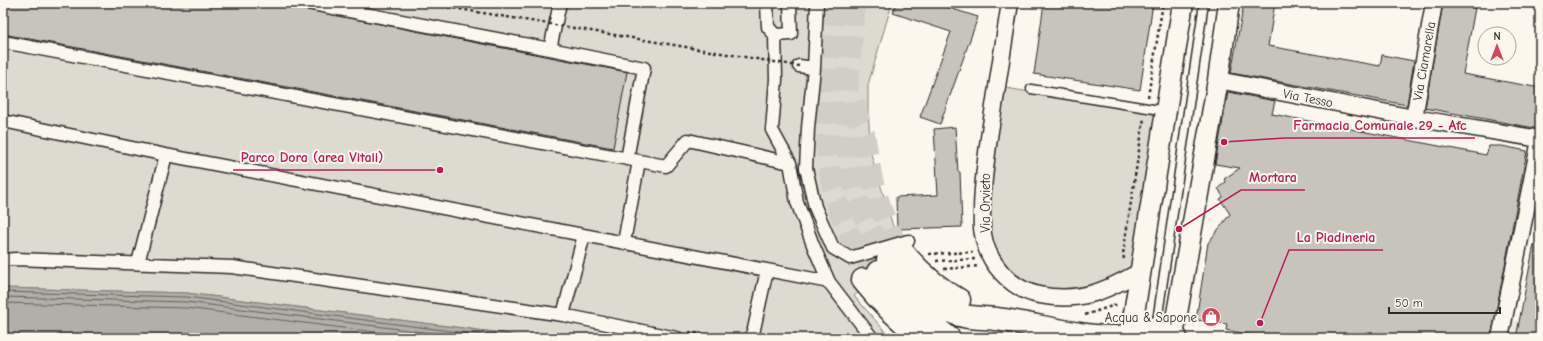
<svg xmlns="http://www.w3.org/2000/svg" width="1543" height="341" font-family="'Comic Neue',sans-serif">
<rect width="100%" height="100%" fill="#fbf7ec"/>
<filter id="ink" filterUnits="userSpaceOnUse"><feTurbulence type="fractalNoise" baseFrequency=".025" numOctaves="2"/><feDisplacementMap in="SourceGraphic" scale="8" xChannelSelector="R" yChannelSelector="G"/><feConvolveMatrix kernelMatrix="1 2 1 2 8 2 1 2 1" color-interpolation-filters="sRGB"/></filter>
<g filter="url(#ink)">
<path fill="#ebe8de" d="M1513 320 1540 326V338H1510Z"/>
<path fill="#dddad0" stroke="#84827e" d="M3 3H892L868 85V110L871 154 902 256 854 296 891 338H522L502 333 187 293 3 288Z
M1006 88 1160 114 1137 268 1098 288 1060 293 1016 281 998 256 989 233 986 188Z"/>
<path fill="#b1afa7" stroke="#7b7a75" d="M3 288 187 293 502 333 522 338H3Z"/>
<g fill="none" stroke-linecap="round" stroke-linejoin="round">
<path stroke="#61605d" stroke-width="1" d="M3 292 186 297 505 338
M3 297 186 302 470 338
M3 303 186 308 422 338"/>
</g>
<path fill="#c7c4bc" stroke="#2b2b2b" d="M3 3H271L627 72 613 148 3 34Z
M896 3H934L978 17 940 124 920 117 951 32 893 13Z
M1044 3H1153L1140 90 1034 74Z
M1244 3H1275L1268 46 1380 66 1382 55 1414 61 1407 105 1231 73Z
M1443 3 1475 8 1463 74 1540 88V129L1425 108Z
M1228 92 1275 101 1272 114 1486 155 1489 146H1502L1527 151 1491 338H1266L1226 330 1227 324 1196 320 1208 243 1230 214 1220 199 1223 197 1218 188 1226 182 1224 179 1240 168 1215 164Z
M955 127 958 172H960L962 227 897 229 896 197 938 195 934 129Z
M1534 244 1540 245V338H1516Z"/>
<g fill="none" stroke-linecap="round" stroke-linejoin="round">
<path stroke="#d1cec5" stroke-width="22" stroke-dasharray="22 11" stroke-linecap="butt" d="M834 3C827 79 814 165 850 236 857 250 868 261 878 272
M855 3C850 58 840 129 853 183 859 211 873 236 888 260
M853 102 864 134 872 180 881 209 893 238 901 250"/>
<defs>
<path id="service" d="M1031 89 1166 111
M1156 328 1204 3"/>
<path id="pedestrian" d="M307 3 550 49
M560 3 550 49 644 68 627 159
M767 3 768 27 775 35
M3 42 639 161 624 242
M799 66 814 68 808 128 806 168 815 207 833 248 850 258 908 241
M814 68 817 3
M3 121 166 155 829 282 813 245 797 202 790 163 772 130 776 79 775 35 791 34 790 3
M639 161 666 166 688 140 790 163
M3 260 16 259 232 267 563 315 677 338
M138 263 166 155
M829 282 872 338
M563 315 584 235
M752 338 767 270"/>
<path id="minor" d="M1010 3C1003 46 997 89 990 131 986 159 982 185 982 212 982 219 981 227 983 234 987 262 1010 289 1039 295 1080 303 1106 291 1141 271
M1218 80 1414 118 1540 139
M1414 118 1434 3
M1500 338 1540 140"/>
<path id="tertiary" d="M1131 332 1183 3
M1173 336 1218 80 1229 3"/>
<path id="secondary" d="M901 250C918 271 935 287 959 300
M888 260C906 282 925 300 951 312 965 319 981 317 996 319 1038 324 1079 338 1122 337
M878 272 920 315 949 338
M863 280C881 303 900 321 923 338
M1121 338C1137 326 1160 324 1176 338"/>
</defs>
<use href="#service" stroke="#2b2b2b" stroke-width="11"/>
<use href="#pedestrian" stroke="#2b2b2b" stroke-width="15"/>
<use href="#minor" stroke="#2b2b2b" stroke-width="19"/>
<use href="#tertiary" stroke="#2b2b2b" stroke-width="23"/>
<use href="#secondary" stroke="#2b2b2b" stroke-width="25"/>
<path stroke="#2b2b2b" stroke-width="2.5" stroke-dasharray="3 3" stroke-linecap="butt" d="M1148 97 1163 3
M929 254 973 252
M1124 259 1123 254 1144 118
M936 261 976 259
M944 269 979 266
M1085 315 1118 304
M689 332 718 338"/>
<use href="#service" stroke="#fbf7ec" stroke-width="8"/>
<use href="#pedestrian" stroke="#fbf7ec" stroke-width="12"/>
<use href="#minor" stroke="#fbf7ec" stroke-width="16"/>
<use href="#tertiary" stroke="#fbf7ec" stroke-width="20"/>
<use href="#secondary" stroke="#fbf7ec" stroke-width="22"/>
<path stroke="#2b2b2b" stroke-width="2.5" stroke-dasharray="3 3" stroke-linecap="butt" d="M424 3 799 66"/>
</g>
</g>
<defs>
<symbol id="shop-disc" viewBox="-11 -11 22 22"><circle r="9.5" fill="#d1495b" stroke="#fbf7ec"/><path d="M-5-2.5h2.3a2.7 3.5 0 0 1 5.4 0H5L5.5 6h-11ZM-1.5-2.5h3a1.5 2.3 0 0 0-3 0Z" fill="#fff"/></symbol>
</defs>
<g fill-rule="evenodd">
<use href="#shop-disc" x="1200" y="306" width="22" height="22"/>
</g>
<g text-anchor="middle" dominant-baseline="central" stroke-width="4" stroke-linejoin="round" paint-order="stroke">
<g font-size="13" fill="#2b2b2b" stroke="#fbf7ec">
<text transform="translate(1424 61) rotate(-80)">Via Ciamarella</text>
<text transform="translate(1308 98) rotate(11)">Via Tesso</text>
<text transform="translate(985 203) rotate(-90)">Via Orvieto</text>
</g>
<g font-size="13" fill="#2b2b2b" stroke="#fbf7ec" text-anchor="end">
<text x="1197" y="317">Acqua &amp; Sapone</text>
</g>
</g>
<path fill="none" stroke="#c2185b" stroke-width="1.5" d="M1224 142L1285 138H1475M440 170L391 170H233M1179 229L1241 190H1305M1260 323L1289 250H1383"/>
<g fill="#c2185b" stroke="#fbf7ec" stroke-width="1.5">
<circle cx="1224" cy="142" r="4"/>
<circle cx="440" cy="170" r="4"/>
<circle cx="1179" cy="229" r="4"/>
<circle cx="1260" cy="323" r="4"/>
</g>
<g font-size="14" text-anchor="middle" font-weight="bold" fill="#c2185b" stroke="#fbf7ec" stroke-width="4" stroke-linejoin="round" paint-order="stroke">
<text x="1380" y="130">Farmacia Comunale 29 - Afc</text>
<text x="312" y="162">Parco Dora (area Vitali)</text>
<text x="1273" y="182">Mortara</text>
<text x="1336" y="242">La Piadineria</text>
</g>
<rect width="1543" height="341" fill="none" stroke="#fbf7ec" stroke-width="16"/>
<rect x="8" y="8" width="1527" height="325" fill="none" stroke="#2b2b2b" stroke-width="1.5" filter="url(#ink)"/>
<g transform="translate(1497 46)"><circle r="19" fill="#fbf7ec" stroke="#a8a59f"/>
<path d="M0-3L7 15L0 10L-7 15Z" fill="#d1495b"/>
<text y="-6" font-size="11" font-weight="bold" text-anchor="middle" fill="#2b2b2b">N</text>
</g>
<path d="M1389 307v6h111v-6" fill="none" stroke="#2b2b2b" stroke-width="2"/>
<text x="1395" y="307" font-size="12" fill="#2b2b2b" stroke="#fbf7ec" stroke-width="3" paint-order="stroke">50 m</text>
</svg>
